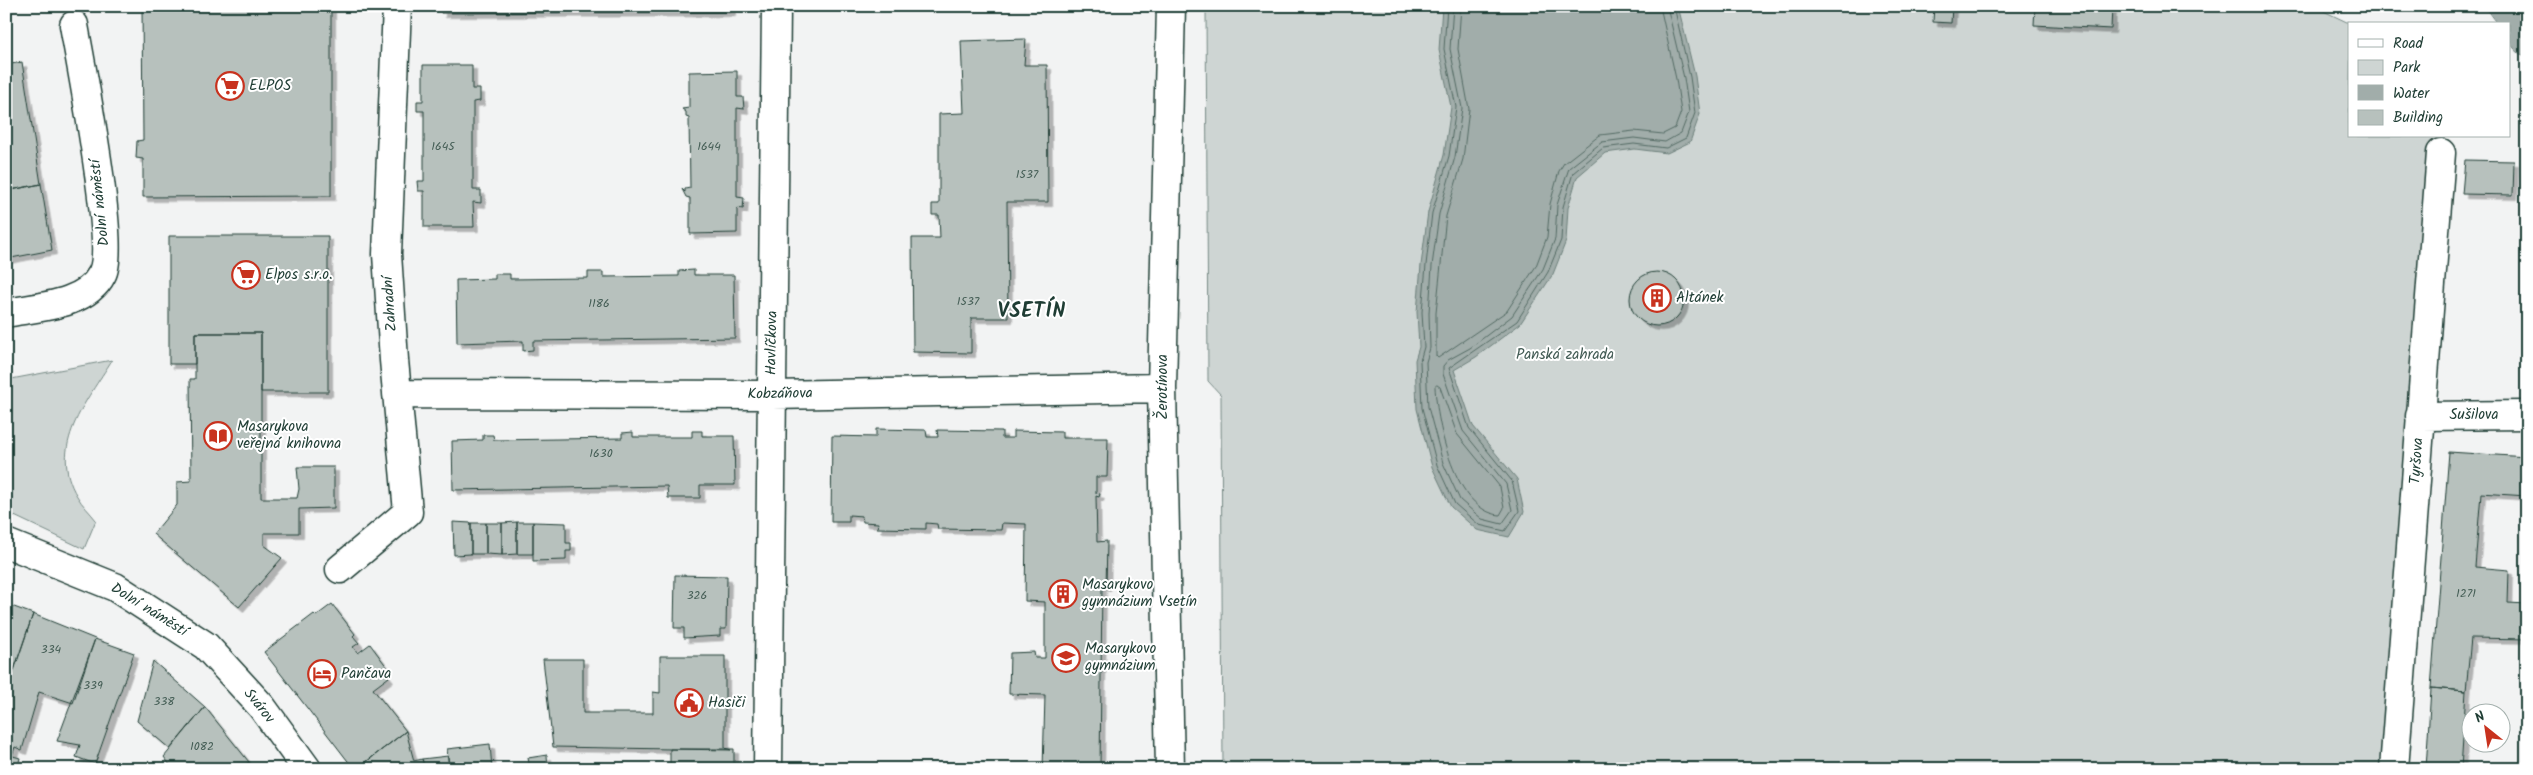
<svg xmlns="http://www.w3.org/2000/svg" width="2533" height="775" font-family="Kalam,sans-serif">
<defs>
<filter id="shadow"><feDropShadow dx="4.5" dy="4.5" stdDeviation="0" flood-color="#0004"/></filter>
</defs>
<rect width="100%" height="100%" fill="#f2f3f3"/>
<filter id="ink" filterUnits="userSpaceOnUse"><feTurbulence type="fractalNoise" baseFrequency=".02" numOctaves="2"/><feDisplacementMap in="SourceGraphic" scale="10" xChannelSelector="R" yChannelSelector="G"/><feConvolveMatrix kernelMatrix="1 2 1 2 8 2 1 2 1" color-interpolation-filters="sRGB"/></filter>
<g filter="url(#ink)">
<path fill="#ced5d3" stroke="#768984" d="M1206 6H2313L2351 24 2349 136H2436L2392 769H1223L1221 395 1208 381Z
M112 360C87 401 47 447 77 496 82 505 90 512 96 520L84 549 6 512V380Z"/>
<path fill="#a1adaa" stroke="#6d807b" d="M1442 6H1678L1695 76 1700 114 1690 142 1667 153 1635 149 1605 153 1577 177 1568 208 1566 241 1553 274 1520 324 1476 357 1454 370 1473 426 1517 479 1524 512 1509 537 1477 530 1451 507 1432 467 1417 409 1415 360 1419 347 1417 312 1421 265 1428 212 1444 155 1451 107 1439 50Z
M2484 6H2527V59C2510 47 2509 44 2509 24H2497Z"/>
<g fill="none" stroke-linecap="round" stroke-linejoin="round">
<path stroke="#536a63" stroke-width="1" d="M1447 6 1444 49 1456 107 1449 156 1432 213 1426 265 1422 312 1424 347 1420 361 1422 408 1437 465 1455 504 1479 525 1505 531 1519 511 1512 481 1469 428 1449 368 1517 321 1548 272 1561 240 1563 207 1573 173 1603 148 1634 144 1666 148 1686 138 1695 113 1690 77 1674 6
M1453 6 1450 49 1462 108 1455 157 1439 214 1432 266 1429 313 1430 348 1426 362 1428 407 1443 463 1460 500 1482 519 1502 524 1512 510 1506 484 1463 431 1443 374V366L1448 360 1470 348 1512 316 1543 269 1555 239 1557 205 1569 168 1602 142 1634 138 1665 142 1681 133 1689 112 1684 78 1667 6
M1461 6 1458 49 1469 109 1463 159 1446 216 1436 313V356L1438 358 1507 311 1536 266 1547 237 1550 204 1559 171 1564 163 1600 135 1634 131 1663 134 1675 128 1681 112 1676 79 1660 6
M1437 385 1440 387 1457 434 1500 487 1504 508 1500 515C1455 511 1437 425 1435 387Z"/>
</g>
<path fill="#b7c1bd" stroke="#1f3d34" filter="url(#shadow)" d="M142 6H331V196L143 197V159L136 158 137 141 143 140Z
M441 6H731V12L441 13Z
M1934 6H1952L1951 23 1933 22Z
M2035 6H2112L2111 29 2034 25Z
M1026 39 1024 65H1047L1048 202H1007L1008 318H971V353L913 352 912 238H940L939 215H932V204H939V114L964 113 961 41Z
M22 62 41 184 6 191V65Z
M423 65H472V89H480V101L473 102V190H481V203L473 202 474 227H424V191H418L417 181H424V111H417V101H423Z
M737 71V97H743L744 109 737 108V197L744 198 743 209 737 208V233L690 234V198L686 197 682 189 685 192V189L690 188 689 118 686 117V112L682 109 689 108V72Z
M2465 160 2514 161 2513 195 2462 194Z
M41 184 52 250 6 259V191Z
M169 236H328V392H261V333H195V364H169Z
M694 270V275H734L735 338 533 341V350L523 351V341L457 343 456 280 495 279V274H510V279L588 278V272H603V277L679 276V271Z
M1630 299a27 27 0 1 1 54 0a27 27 0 1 1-54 0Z
M195 333H261V498H297L299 489 297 467H334V508L299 509V533H264V545L282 558 239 607 153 534 177 505V482L191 481 190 379H195Z
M876 429 926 430 927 437H938L937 430 1002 431V438H1013V431L1062 432V438H1108L1107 477H1096V493L1100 494 1099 497 1096 496 1097 542 1107 541 1106 587 1102 585 1100 769H1043L1045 695 1009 694 1010 653 1034 652 1035 658H1045V602L1025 601 1026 524 1002 523 1001 530 938 529 937 524 926 523V529L877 528 878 523 863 522 862 516 849 515V522H831L832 436 876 437Z
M692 431H702V436H734L735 485H700V498H668L667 486 453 490 452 441 483 440V435H493L494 440 622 438V433L633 432V437H692Z
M2449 452 2527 457V496L2481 493 2475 567 2509 570 2508 603 2527 604V639L2471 638 2466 691 2431 688Z
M453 522 471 523V554L454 555Z
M517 522V554L502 555V523Z
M517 522H533V554H517Z
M533 522 566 523V543H571V551H566V560L533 561Z
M471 523H486V554H471Z
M486 523H502V555L486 554Z
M675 575 727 576 726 629H720V636L684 638V628H674Z
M6 604 33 614 6 694Z
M332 604 355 634 353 636 359 643 353 647 358 653 370 644 387 667 383 670 389 677 373 689 406 731 357 769H354L264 652 314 614 316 616Z
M33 614 95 639 73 703 39 692 22 750 15 747 12 756 6 754V694Z
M95 639 134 653 95 764 76 757 80 745 57 741Z
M660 656H725V748L731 750 553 747 543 659H583V713H653V692L660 693Z
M153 661 205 707 170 749 137 721Z
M2431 688 2466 691 2461 769H2426Z
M205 707 249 762 240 769H173L164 757Z
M406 731 414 761 422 759 425 769H357Z
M490 744 492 769H449L447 749Z
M670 749H734V769H670Z
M6 754 20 758 17 769H6Z
M547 755 548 769H530L528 758Z
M448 756 449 769H425L422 759Z
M249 762 254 769H240Z
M829 767H856L893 769H829Z"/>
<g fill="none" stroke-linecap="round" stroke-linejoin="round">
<defs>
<path id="street" d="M6 313C36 307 86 306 102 274 117 247 81 66 74 25
M397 394 772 395 1162 388
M2420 416 2527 415
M6 543 115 587 206 646 262 707 307 769
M340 569 408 512 394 360 387 254 397 6
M768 769 776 6
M1170 769 1162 388 1171 6
M2394 769 2441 153"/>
</defs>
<use href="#street" stroke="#1f3d34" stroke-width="31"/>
<use href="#street" stroke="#fff" stroke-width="28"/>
</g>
</g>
<defs>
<symbol id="supermarket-ring" viewBox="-11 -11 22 22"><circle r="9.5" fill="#fff" stroke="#c8321e" stroke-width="1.5"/><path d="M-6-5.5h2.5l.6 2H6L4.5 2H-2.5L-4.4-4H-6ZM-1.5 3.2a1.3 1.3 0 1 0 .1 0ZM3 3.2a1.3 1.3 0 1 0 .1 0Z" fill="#c8321e"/></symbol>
<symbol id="building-ring" viewBox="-11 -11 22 22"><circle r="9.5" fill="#fff" stroke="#c8321e" stroke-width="1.5"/><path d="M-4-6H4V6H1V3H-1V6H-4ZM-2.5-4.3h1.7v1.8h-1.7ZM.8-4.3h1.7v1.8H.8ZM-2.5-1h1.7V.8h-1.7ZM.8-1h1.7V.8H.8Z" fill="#c8321e"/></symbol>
<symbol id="library-ring" viewBox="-11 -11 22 22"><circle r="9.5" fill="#fff" stroke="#c8321e" stroke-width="1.5"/><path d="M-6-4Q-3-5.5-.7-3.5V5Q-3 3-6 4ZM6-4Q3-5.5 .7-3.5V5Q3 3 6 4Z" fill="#c8321e"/></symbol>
<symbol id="school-ring" viewBox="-11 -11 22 22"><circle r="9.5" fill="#fff" stroke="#c8321e" stroke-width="1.5"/><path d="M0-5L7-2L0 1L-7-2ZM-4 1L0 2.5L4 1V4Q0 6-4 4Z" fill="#c8321e"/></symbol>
<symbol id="hotel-ring" viewBox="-11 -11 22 22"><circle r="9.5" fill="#fff" stroke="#c8321e" stroke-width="1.5"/><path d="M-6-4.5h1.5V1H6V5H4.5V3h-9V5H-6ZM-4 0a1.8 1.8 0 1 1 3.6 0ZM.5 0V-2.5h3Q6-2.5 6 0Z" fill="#c8321e"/></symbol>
<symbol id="civic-ring" viewBox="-11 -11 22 22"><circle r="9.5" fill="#fff" stroke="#c8321e" stroke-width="1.5"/><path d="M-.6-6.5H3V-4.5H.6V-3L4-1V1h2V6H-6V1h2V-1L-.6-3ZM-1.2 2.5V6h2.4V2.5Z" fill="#c8321e"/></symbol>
</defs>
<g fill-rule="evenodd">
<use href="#supermarket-ring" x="214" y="70" width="32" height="32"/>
<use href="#supermarket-ring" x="230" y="259" width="32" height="32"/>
<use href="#building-ring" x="1641" y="282" width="32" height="32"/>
<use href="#library-ring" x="202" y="420" width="32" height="32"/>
<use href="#building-ring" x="1047" y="578" width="32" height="32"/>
<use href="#school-ring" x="1050" y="642" width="32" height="32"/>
<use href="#hotel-ring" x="306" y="658" width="32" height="32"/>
<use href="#civic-ring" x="673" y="687" width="32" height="32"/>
</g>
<g text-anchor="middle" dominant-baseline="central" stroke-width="4" stroke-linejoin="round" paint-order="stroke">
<g font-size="12" fill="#455e56">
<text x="443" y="146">1645</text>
<text x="709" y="146">1644</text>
<text x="1027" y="174">1537</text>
<text x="968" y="301">1537</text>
<text x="599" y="303">1186</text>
<text x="601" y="453">1630</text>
<text x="2466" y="593">1271</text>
<text x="697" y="595">326</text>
<text x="51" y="649">334</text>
<text x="93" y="685">339</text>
<text x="164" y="701">338</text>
<text x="202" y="746">1082</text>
</g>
<g font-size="15" fill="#1f3d34" stroke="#fff" text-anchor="start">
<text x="249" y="86">ELPOS</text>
<text x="265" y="275">Elpos s.r.o.</text>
<text x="1676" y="298">Altánek</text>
<text x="237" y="427">Masarykova<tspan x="237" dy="17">veřejná knihovna</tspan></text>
<text x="1082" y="585">Masarykovo<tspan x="1082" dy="17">gymnázium Vsetín</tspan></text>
<text x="1085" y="649">Masarykovo<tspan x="1085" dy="17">gymnázium</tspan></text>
<text x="341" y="674">Pančava</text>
<text x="708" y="703">Hasiči</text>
</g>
<g font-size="15" fill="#1f3d34" stroke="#fff">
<text transform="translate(100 203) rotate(-96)">Dolní náměstí</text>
<text transform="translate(390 304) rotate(-94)">Zahradní</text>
<text transform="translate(772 343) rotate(-89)">Havlíčkova</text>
<text transform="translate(1163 387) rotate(-90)">Žerotínova</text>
<text transform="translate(780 394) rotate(-1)">Kobzáňova</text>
<text x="2474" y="415">Sušilova</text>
<text transform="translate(2417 461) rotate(-86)">Tyršova</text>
<text transform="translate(149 610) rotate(32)">Dolní náměstí</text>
<text transform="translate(259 706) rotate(51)">Svárov</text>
</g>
<g font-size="15" fill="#425b54" stroke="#fff">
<text x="1565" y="355">Panská zahrada</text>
</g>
<g font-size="20" font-weight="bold" letter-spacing="1" fill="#1f3d34" stroke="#fff">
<text x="1032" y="312">VSETÍN</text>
</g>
</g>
<rect width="2533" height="775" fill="none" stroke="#fff" stroke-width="25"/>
<rect x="12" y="12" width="2508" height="750" fill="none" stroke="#1f3d34" stroke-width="2" filter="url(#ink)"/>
<rect x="2348" y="22" width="162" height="115" fill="#ffffff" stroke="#a5b1ae"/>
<rect x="2358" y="39" width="25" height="8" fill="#ffffff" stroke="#a5b1ae"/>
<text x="2393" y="48" font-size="15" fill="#1f3d34">Road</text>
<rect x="2358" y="60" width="25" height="15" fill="#ced5d3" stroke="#a5b1ae"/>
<text x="2393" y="72" font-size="15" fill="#1f3d34">Park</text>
<rect x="2358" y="85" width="25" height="15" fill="#a1adaa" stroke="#a5b1ae"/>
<text x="2393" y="98" font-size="15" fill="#1f3d34">Water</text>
<rect x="2358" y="110" width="25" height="15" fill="#b7c1bd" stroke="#a5b1ae"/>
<text x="2393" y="122" font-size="15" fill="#1f3d34">Building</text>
<g transform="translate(2486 728) rotate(330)"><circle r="24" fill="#ffffff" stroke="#a5b1ae"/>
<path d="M0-4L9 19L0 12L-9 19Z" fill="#c8321e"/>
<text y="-8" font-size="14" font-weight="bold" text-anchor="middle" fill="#1f3d34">N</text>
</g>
</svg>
